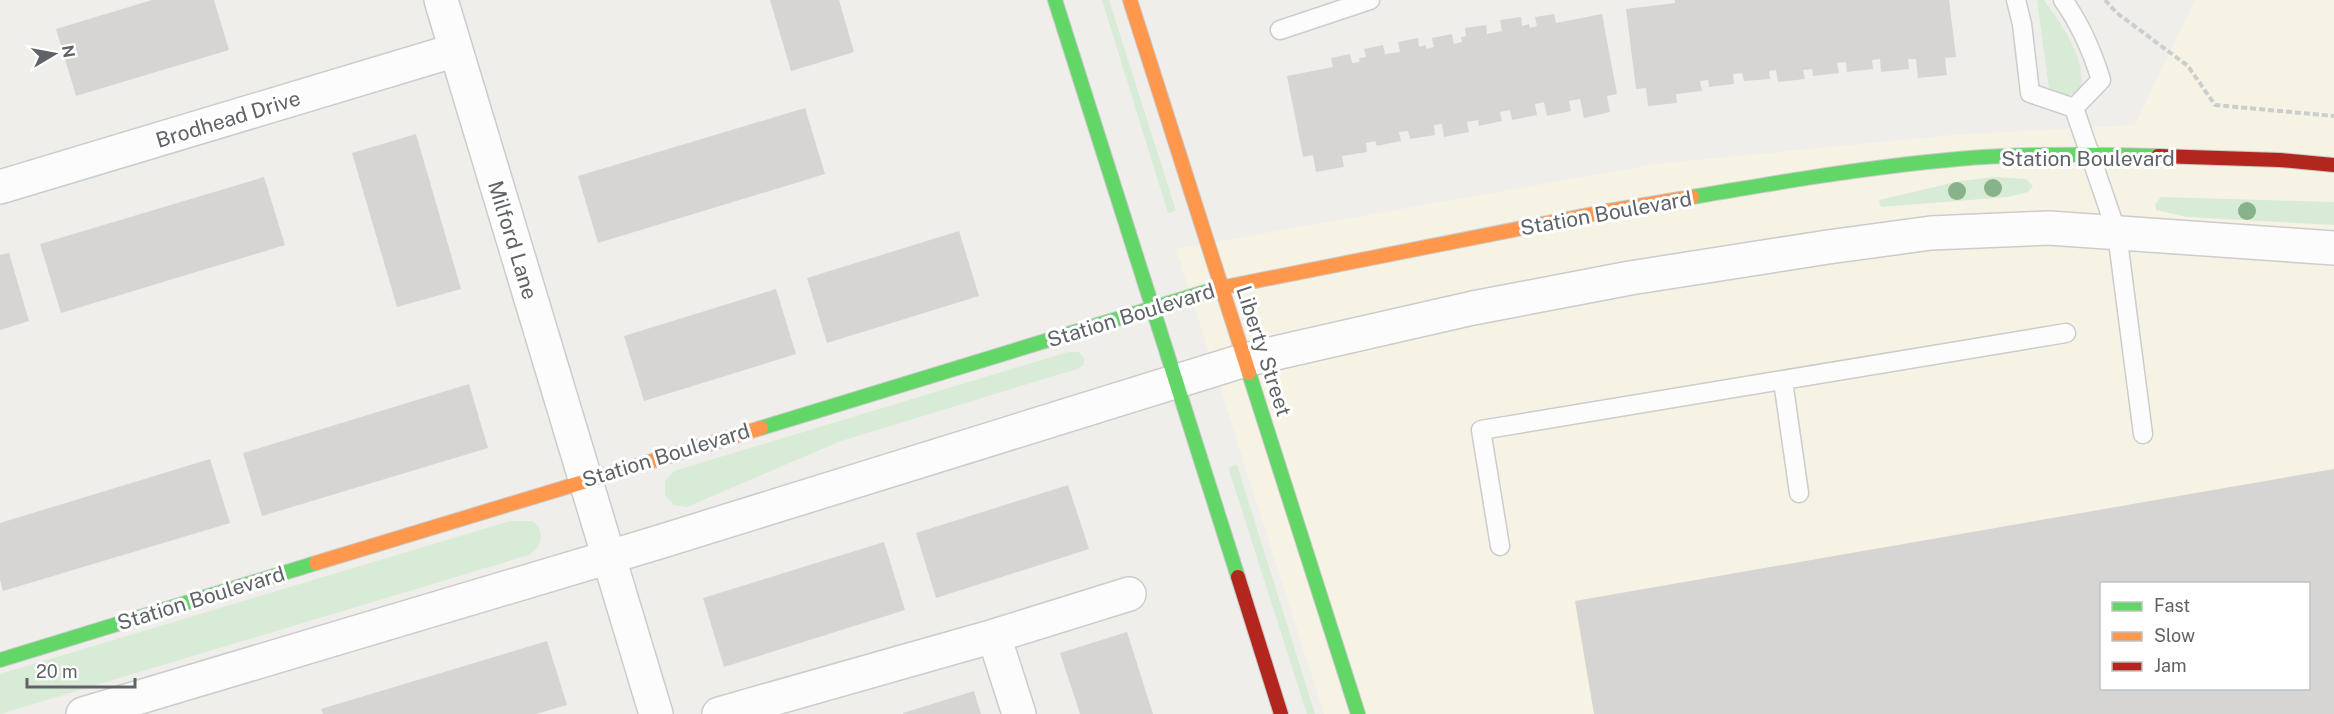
<svg xmlns="http://www.w3.org/2000/svg" width="2334" height="714" font-family="'Public Sans',sans-serif">
<rect width="100%" height="100%" fill="#efeeea"/>
<path fill="#f7f3e4" fill-rule="evenodd" d="M2195 0H2334V714H1324L1176 249 1656 164 1953 135 2135 125ZM2102 584H2308V688H2102Z"/>
<path fill="#d8ebd6" d="M1102 0H1109L1176 211 1168 213Z
M2037 0H2044C2063 27 2086 57 2081 91 2070 96 2056 99 2049 89Z
M1996 177 2026 179 2033 186 2028 192 2008 197 1881 207 1879 200 1960 181Z
M2161 197 2334 202V225L2187 217 2156 210 2155 204Z
M1068 352H1079L1084 358V365L1077 369 841 441 687 507 674 505 665 496V481L674 471Z
M1237 465 1315 714H1307L1228 467Z
M510 521H533C546 533 542 546 529 555L0 714V674Z"/>
<path fill="#d6d5d3" fill-rule="evenodd" d="M152 0H214L229 50 76 96 56 29Z
M770 0H839L854 52 791 71Z
M1675 0H1949L1956 57 1945 58 1947 75 1918 78 1916 59H1908L1909 69 1881 72 1880 59 1872 60 1873 69 1847 72 1846 62 1837 63 1839 73 1813 76 1812 69 1803 70 1805 79 1778 82 1776 70 1769 71 1770 79 1744 81 1742 73 1733 74 1734 84 1709 87 1708 80 1700 81 1702 91 1676 94 1677 103 1648 106 1646 88 1636 89 1626 9 1675 3Z
M1554 14 1556 23 1602 14 1617 94 1607 96 1610 112 1584 118 1580 99 1569 101 1571 111 1547 116 1544 102 1535 104 1537 115 1512 120 1510 110 1500 112 1502 121 1479 126 1478 120 1467 122 1469 132 1444 137 1442 124 1434 125 1435 135 1410 139 1408 131 1399 132 1401 141 1377 146 1375 141 1366 143 1367 152 1342 156 1344 167 1316 172 1313 155 1303 157 1287 76 1333 67 1331 58 1350 54 1352 63 1360 62 1359 58 1366 57 1364 49 1383 45 1385 54 1400 52 1398 42 1418 38 1419 47 1426 45V49L1434 47 1432 38 1452 34 1454 44 1462 42 1461 37 1466 36 1465 28 1486 25 1487 34 1502 31 1500 20 1521 17 1522 26 1529 24 1530 28 1537 26 1535 17Z
M805 108 825 174 598 243 578 176Z
M416 134 461 289 397 307 352 153Z
M264 177 285 245 61 313 40 244Z
M959 231 979 296 827 343 807 278Z
M9 253 29 321 0 330V255Z
M776 289 796 354 644 401 624 336Z
M469 384 488 448 262 516 243 453Z
M210 459 230 523 3 591 0 580V523Z
M2334 469V714H1594L1575 601ZM2102 584H2308V688H2102Z
M1068 485 1089 549 936 598 916 533Z
M884 542 905 610 724 667 703 598Z
M1127 632 1153 714H1080L1060 653Z
M547 641 567 705 536 714H323L321 709Z
M974 691 981 714H903V713Z"/>
<g fill="none" stroke-linecap="round" stroke-linejoin="round">
<defs>
<path id="lane" d="M2016 0 2022 24 2030 93 2074 108
M2063 0C2081 25 2092 51 2101 80L2074 108
M1280 30 1370 0
M2074 108 2117 233 2143 434
M1783 381 1799 493
M1500 546 1481 430 2066 333"/>
<path id="street" d="M441 0 656 714
M0 187 456 50
M994 636 1129 594
M83 714 656 543 1245 360 1473 308 1630 278 1828 247 1931 233 2049 228 2334 248
M719 714 994 636 1019 714"/>
<path id="fast" d="M1055 0 1238 577
M1692 197C1780 182 1868 167 1958 159 2024 153 2092 154 2158 156
M1249 373 1358 714
M761 428 1215 289
M0 660 316 563"/>
<path id="slow" d="M1130 0 1249 373
M1215 289 1608 211 1692 197
M316 563 761 428"/>
<path id="jam" d="M2158 156 2280 160 2334 165
M1238 577 1281 714"/>
</defs>
<use href="#lane" stroke="#cbcccc" stroke-width="21"/>
<use href="#street" stroke="#cbcccc" stroke-width="36"/>
<use href="#fast" stroke="#cacacb" stroke-width="16"/>
<use href="#slow" stroke="#cacacb" stroke-width="16"/>
<use href="#jam" stroke="#cacacb" stroke-width="16"/>
<path stroke="#cacfcc" stroke-width="4" stroke-dasharray="6 3" stroke-linecap="butt" d="M2105 0 2117 13 2188 66 2215 105 2334 116"/>
<use href="#lane" stroke="#fdfcfc" stroke-width="18"/>
<use href="#street" stroke="#fdfcfc" stroke-width="33"/>
<use href="#fast" stroke="#63d668" stroke-width="14"/>
<use href="#slow" stroke="#ff974d" stroke-width="14"/>
<use href="#jam" stroke="#b3261e" stroke-width="14"/>
</g>
<g fill="#88b388">
<circle cx="1993" cy="188" r="9"/>
<circle cx="1957" cy="191" r="9"/>
<circle cx="2247" cy="211" r="9"/>
</g>
<g text-anchor="middle" dominant-baseline="central" stroke-width="6" stroke-linejoin="round" paint-order="stroke">
<g font-size="21" fill="#5f6368" stroke="#fff">
<text transform="translate(228 119) rotate(-17)">Brodhead Drive</text>
<text x="2088" y="158">Station Boulevard</text>
<text transform="translate(1606 213) rotate(-10)">Station Boulevard</text>
<text transform="translate(513 240) rotate(73)">Milford Lane</text>
<text transform="translate(1131 315) rotate(-17)">Station Boulevard</text>
<text transform="translate(1264 351) rotate(72)">Liberty Street</text>
<text transform="translate(666 455) rotate(-17)">Station Boulevard</text>
<text transform="translate(201 598) rotate(-17)">Station Boulevard</text>
</g>
</g>
<rect x="2100" y="582" width="210" height="108" fill="#ffffff" stroke="#bfc1c3" stroke-width="1.5"/>
<rect x="2112" y="602" width="30" height="9" fill="#63d668" stroke="#bfc1c3" stroke-width="1.5"/>
<text x="2154" y="612" font-size="18" fill="#5f6368">Fast</text>
<rect x="2112" y="632" width="30" height="9" fill="#ff974d" stroke="#bfc1c3" stroke-width="1.5"/>
<text x="2154" y="642" font-size="18" fill="#5f6368">Slow</text>
<rect x="2112" y="662" width="30" height="9" fill="#b3261e" stroke="#bfc1c3" stroke-width="1.5"/>
<text x="2154" y="672" font-size="18" fill="#5f6368">Jam</text>
<g transform="translate(54 54) rotate(80)" stroke="#ffffff" stroke-width="4.5" paint-order="stroke">
<path d="M0-4.5L10 22L0 15L-10 22Z" fill="#5f6368"/>
<text y="-9" font-size="16" font-weight="bold" text-anchor="middle" fill="#5f6368">N</text>
</g>
<path d="M27 678v9h108v-9" fill="none" stroke="#5f6368" stroke-width="3"/>
<text x="36" y="678" font-size="18" fill="#5f6368" stroke="#ffffff" stroke-width="4.5" paint-order="stroke">20 m</text>
</svg>
